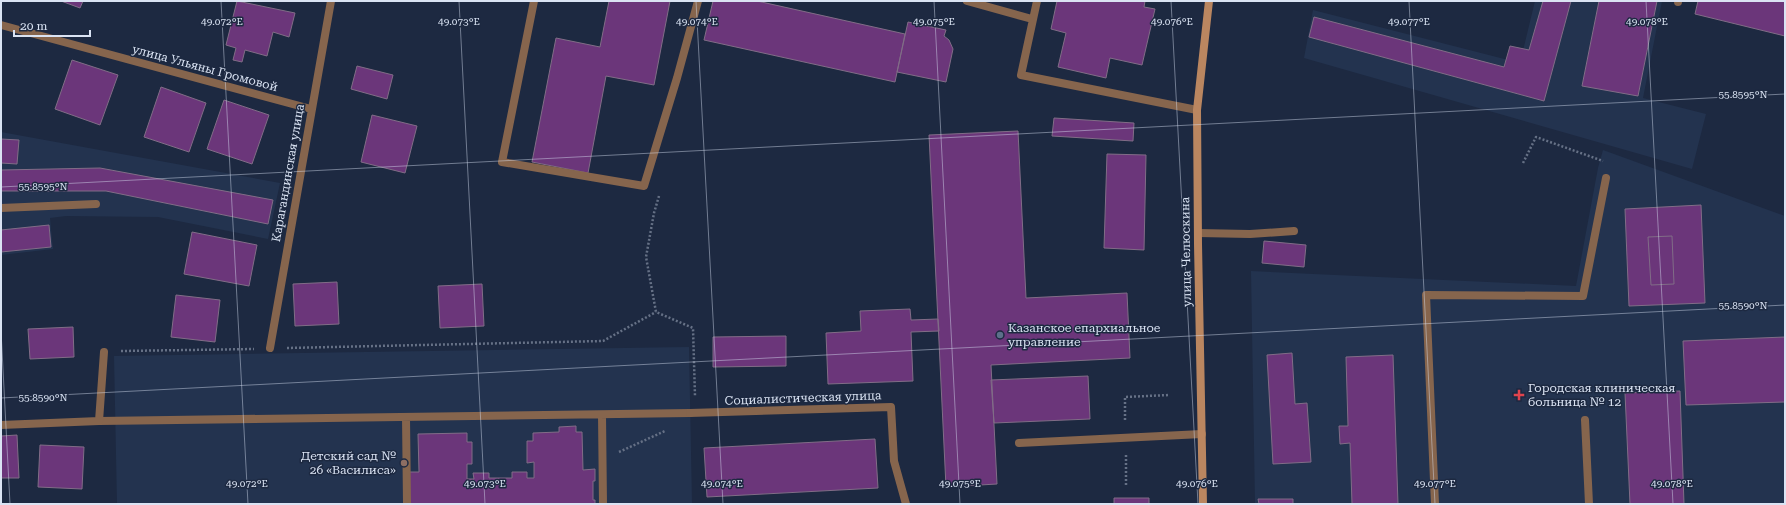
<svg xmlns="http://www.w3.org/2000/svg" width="1786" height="505" font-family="'Roboto Serif',serif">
<rect width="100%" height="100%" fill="#1d2941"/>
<path fill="#23334f" d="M1535 1H1662L1643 98 1706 114 1692 169 1304 58 1313 10 1520 63Z
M1 132 280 183 268 239 158 217 66 216 50 218 53 249 1 255Z
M1603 150 1785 216V504H1255L1251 271 1576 286 1598 168Z
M689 347 692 504H117L114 356Z"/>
<path fill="#6b367a" stroke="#816d87" d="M61 1H83L80 8Z
M237 1 295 13 289 37 273 32 267 56 245 50 242 62 233 60 236 48 226 45Z
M609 1H670L654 85 606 76 588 173 532 162 556 38 600 47Z
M713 1H757L905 34 895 82 704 40Z
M1057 1H1145L1144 7 1155 9 1142 65 1110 58 1106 78 1058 67 1066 33 1051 29Z
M1543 1H1571L1544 101 1309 37 1314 17 1504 67 1510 46 1529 50Z
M1599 1H1657L1638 96 1582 86Z
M1698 1H1785V36L1695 14Z
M908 22 946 30 944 36 949 40 953 49 946 82 897 72Z
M72 60 118 75 100 125 55 109Z
M357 66 393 75 387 99 351 89Z
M161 87 206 103 189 152 144 137Z
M224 100 269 115 252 164 207 149Z
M372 115 417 126 405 173 361 162Z
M1054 118 1134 123 1133 141 1052 136Z
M1018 131 1026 298 1127 293 1130 358 991 365 997 484 946 487 929 135Z
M1 139 19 140 17 164 1 163Z
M1107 154 1146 155 1144 250 1104 248Z
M100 168 273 200 268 224 106 191H1V170Z
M1701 205 1705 303 1629 306 1625 209Z
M49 225 51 247 1 252V230Z
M192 232 257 245 249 286 184 274Z
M1672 236 1674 284 1651 285 1648 237Z
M1264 241 1306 245 1304 267 1262 263Z
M337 282 339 324 295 326 293 284Z
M482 284 484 326 440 328 438 286Z
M176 295 220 300 215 342 171 337Z
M910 309 911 320 938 319 939 331 911 332 913 381 828 384 826 333 861 331 860 311Z
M73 327 74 357 30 359 28 329Z
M786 336V366L713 367V337Z
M1785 337V402L1686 405 1683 341Z
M1292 353 1295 404 1307 403 1311 462 1273 464 1267 355Z
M1393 355 1398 504H1352L1350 443 1340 444 1339 426H1348L1346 357Z
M1088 376 1090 419 994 423 991 380Z
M1680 391 1684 504H1630L1625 393Z
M576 426V432H582L583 470 595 469V481H593V500H595V504H406V472H419L418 434 467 433V442H472V464H467V479H474L473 473H489V478H512V472H527V478H534V462L527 463V441H533V433L559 432V427Z
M17 435 19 478H1V436Z
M875 439 878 488 707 497 704 448Z
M40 445 84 447 82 489 38 487Z
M1114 498H1149V504H1114Z
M1258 499H1293V504H1259Z"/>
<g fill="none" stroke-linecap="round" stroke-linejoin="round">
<path stroke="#667186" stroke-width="2.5" stroke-dasharray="2 2" stroke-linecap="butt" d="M1523 163 1536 137 1603 161
M659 196 654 213 646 257 656 312 693 328 695 396
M287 348 603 341 656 312
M121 351 254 349
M1125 420V397L1169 395
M619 452 665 431
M1126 455V485"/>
<path stroke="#86654d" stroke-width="8" d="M534 1 502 162 644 186 677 78 698 1
M967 1 1032 19
M1037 1 1021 75 1197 110
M1678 2V1
M1 208 96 204
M1198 233 1250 234 1294 231
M602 415 603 504
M406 417 407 504
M1585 420 1589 504
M99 421 690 413
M1019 443 1202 434
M1435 504 1426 295 1583 296 1606 178"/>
<path stroke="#86654d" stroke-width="8" d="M1 25 311 109
M270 348 331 1
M690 413 891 407 894 461 906 504
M1 425 99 421 104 352"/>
<path stroke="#ba8660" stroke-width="8" d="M1203 504 1198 244 1197 110 1209 1"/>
</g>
<path fill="none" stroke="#dae3f3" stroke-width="1" stroke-opacity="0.45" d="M221 1 248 504M459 1 485 504M696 1 723 504M934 1 960 504M1171 1 1198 504M1409 1 1435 504M1646 1 1673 504M1 187 1785 94M1 331 10 504M1 398 1785 305"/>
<circle fill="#5c6f8a" stroke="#1d2941" stroke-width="1.5" cx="1000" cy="335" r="4"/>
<path fill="#e0444e" stroke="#1d2941" stroke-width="1.5" d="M1517 389h4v4h4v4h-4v4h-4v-4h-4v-4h4z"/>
<circle fill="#8d6e63" stroke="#1d2941" stroke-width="1.5" cx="404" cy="463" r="4"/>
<g text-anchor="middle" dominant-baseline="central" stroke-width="3" stroke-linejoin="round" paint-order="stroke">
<g font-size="12" fill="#dae3f3" stroke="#1d2941">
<text transform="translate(205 68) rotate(15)">улица Ульяны Громовой</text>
<text transform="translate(288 173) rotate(-80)">Карагандинская улица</text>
<text transform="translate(1186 252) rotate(-91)">улица Челюскина</text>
<text transform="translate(803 398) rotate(-2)">Социалистическая улица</text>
</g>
<g font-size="12" fill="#dae3f3" stroke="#1d2941" text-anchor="start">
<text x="1008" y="328">Казанское епархиальное<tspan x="1008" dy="14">управление</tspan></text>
<text x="1528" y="388">Городская клиническая<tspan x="1528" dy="14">больница № 12</tspan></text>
<text x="396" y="456" text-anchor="end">Детский сад №<tspan x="396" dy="14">26 «Василиса»</tspan></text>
</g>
</g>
<g font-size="10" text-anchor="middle" fill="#dae3f3" stroke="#1d2941" stroke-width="3" stroke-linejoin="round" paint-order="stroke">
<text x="222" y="25">49.072°E</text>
<text x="459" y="25">49.073°E</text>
<text x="697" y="25">49.074°E</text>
<text x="934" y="25">49.075°E</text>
<text x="1172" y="25">49.076°E</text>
<text x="1409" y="25">49.077°E</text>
<text x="1647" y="25">49.078°E</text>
<text x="1743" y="98">55.8595°N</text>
<text x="43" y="190">55.8595°N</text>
<text x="1743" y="309">55.8590°N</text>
<text x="43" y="401">55.8590°N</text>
<text x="247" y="487">49.072°E</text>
<text x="485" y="487">49.073°E</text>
<text x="722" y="487">49.074°E</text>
<text x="960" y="487">49.075°E</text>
<text x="1197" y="487">49.076°E</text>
<text x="1435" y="487">49.077°E</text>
<text x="1672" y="487">49.078°E</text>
</g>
<rect width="1786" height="505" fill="none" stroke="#dae3f3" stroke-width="4"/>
<path d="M14 30v6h76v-6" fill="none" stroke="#dae3f3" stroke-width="2"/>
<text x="20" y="30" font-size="12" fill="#dae3f3" stroke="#1d2941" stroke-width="3" paint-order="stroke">20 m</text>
</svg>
